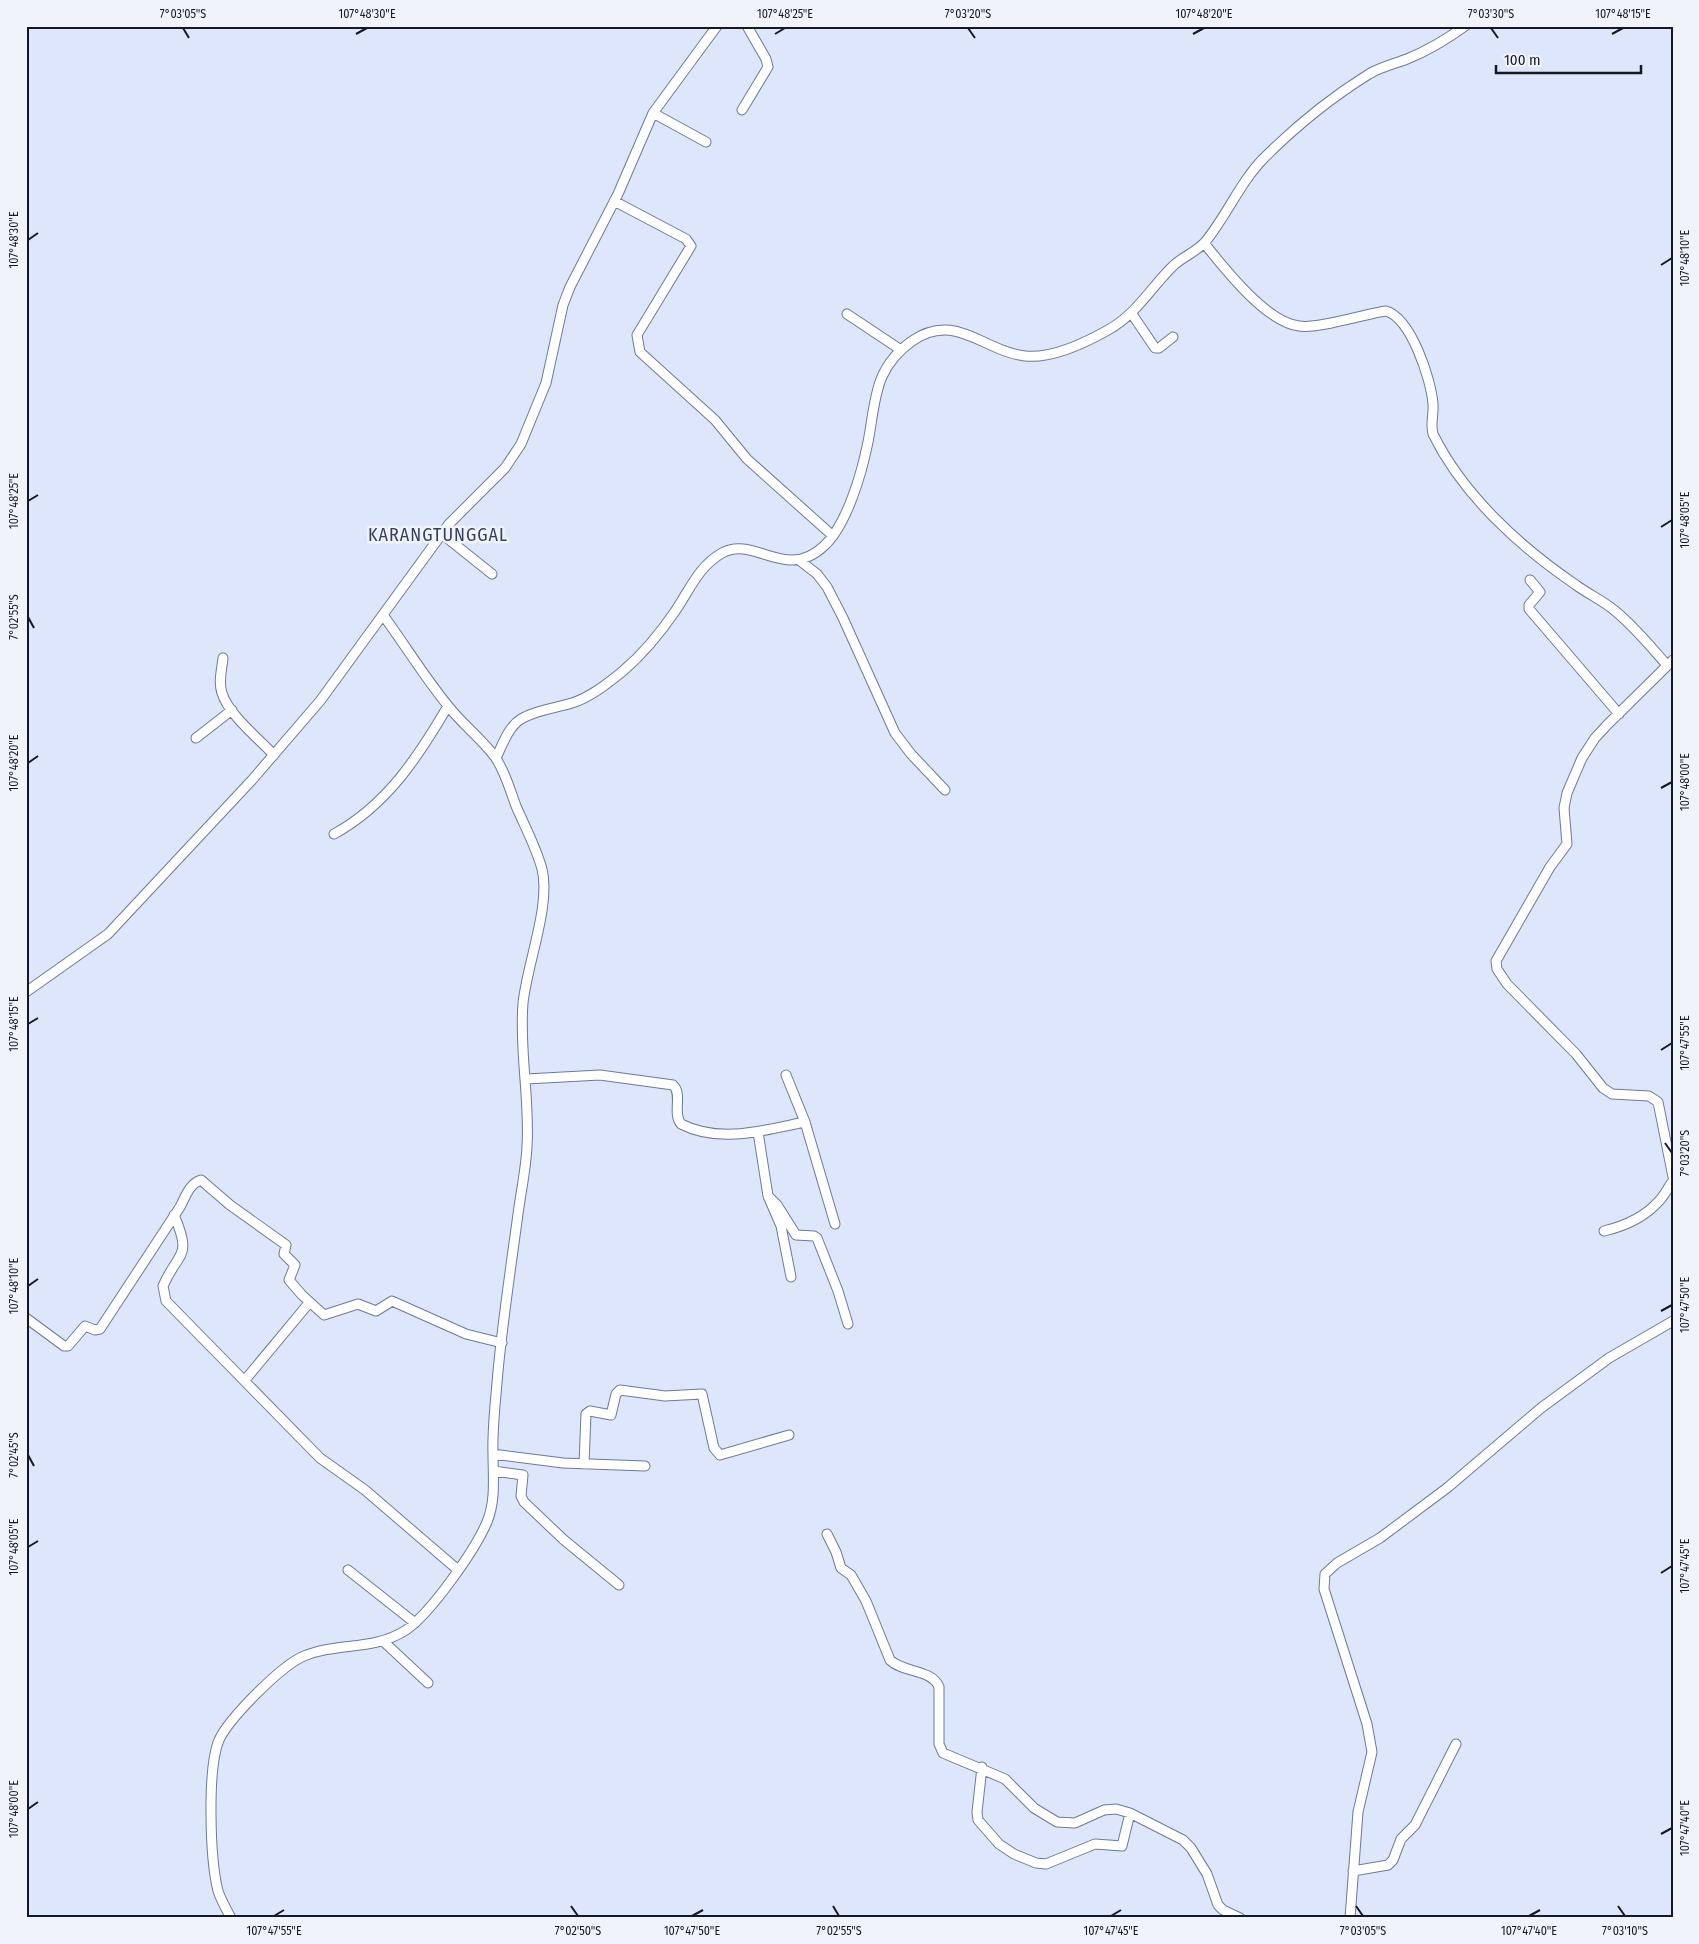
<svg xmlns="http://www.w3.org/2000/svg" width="1699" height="1944" font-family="'Fira Sans Condensed',sans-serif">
<rect width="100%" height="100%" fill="#dde6fa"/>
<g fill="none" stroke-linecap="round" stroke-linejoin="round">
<defs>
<path id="minor" d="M742 110 768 67 766 59 747 26
M653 113 706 142
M614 201 686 239 691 246 637 335 640 352 715 420 747 459 833 536
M1204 243C1224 268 1266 322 1299 326 1318 329 1364 314 1386 311 1411 318 1431 379 1433 404 1434 414 1430 423 1433 434 1463 495 1520 547 1576 585 1588 594 1602 600 1614 610 1634 626 1650 646 1667 665
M847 314 901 350
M1132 314 1155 348H1159L1173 337
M442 534 492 574
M799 560 817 574 827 587 843 618 895 733 911 754 945 790
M1530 580 1540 592 1529 605V609L1619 714
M223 658C222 669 218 682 222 693 228 714 259 739 274 755
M1673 660 1608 724 1595 738 1582 758 1567 793 1564 808 1567 844 1550 867 1496 961 1497 969 1507 984 1576 1054 1603 1088 1612 1094 1649 1096 1658 1102 1673 1177
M196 738 232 710
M496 758C502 746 508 727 521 719 535 710 556 708 572 703 591 697 608 683 623 671 643 654 661 632 676 610 690 589 699 566 722 553 754 535 786 582 824 546 847 525 862 472 868 442 876 401 873 369 912 341 955 311 983 351 1025 356 1052 359 1085 343 1108 330 1137 314 1151 287 1174 265 1184 256 1198 251 1206 241 1227 215 1241 181 1264 158 1295 127 1332 97 1369 74 1381 67 1394 64 1407 59 1427 51 1447 39 1465 26
M334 834C387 805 418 757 448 706
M26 992 108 934 252 780 320 701 449 524 505 468 521 444 546 383 563 305 570 287 618 194 653 113 717 26
M786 1075 805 1122 835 1224
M526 1079 600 1075 673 1085C683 1094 672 1113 681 1124 720 1144 765 1130 805 1122
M758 1132 768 1196 781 1226 791 1277
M768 1196 777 1205 796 1235 814 1236 817 1238 838 1291 848 1324
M174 1215C193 1259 178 1251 163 1286L166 1301 320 1458 365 1490 458 1570
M1604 1231C1625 1226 1644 1218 1659 1201 1665 1195 1668 1187 1673 1181
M26 1318 64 1346H68L85 1326 95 1330 100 1329 180 1207C186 1196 189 1184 201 1180L230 1205 286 1245 284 1254 295 1265 289 1280 302 1295 324 1315 358 1304 376 1311 392 1301 466 1334 502 1343
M245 1380 309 1303
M493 1454 563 1463 645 1466
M584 1464 586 1414 590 1411 611 1415 616 1394 620 1390 665 1396 702 1394 714 1448 720 1455 789 1435
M494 1471 523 1475 521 1496 524 1502 564 1540 619 1585
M827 1534 836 1552 841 1568 851 1575 866 1601 890 1660C903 1673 932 1669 939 1687V1744L943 1753 1005 1779 1034 1808 1057 1822 1075 1823 1104 1810 1116 1809 1130 1813 1183 1840 1191 1848 1207 1874 1218 1905 1223 1910 1240 1918
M348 1570 415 1623
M383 1641 428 1683
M982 1767 977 1812 978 1820 999 1844 1014 1854 1036 1863 1046 1864 1095 1844 1122 1846 1130 1813
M1353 1871 1388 1865 1393 1860 1401 1839 1415 1825 1456 1744
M231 1918C226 1909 221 1900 218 1891 210 1859 207 1769 219 1740 229 1718 282 1665 304 1656 337 1642 374 1651 406 1630 431 1613 475 1550 487 1522 496 1500 493 1477 493 1454 492 1427 496 1398 498 1371 503 1319 511 1266 518 1214 521 1191 526 1169 527 1146 530 1098 519 1051 523 1003 527 964 551 905 542 869 536 847 525 827 516 806 510 790 505 771 495 757 482 739 463 725 449 707 425 678 405 645 383 615
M1350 1918 1358 1812 1372 1752 1367 1724 1324 1589 1325 1574 1337 1563 1380 1538 1447 1488 1541 1408 1609 1358 1673 1321"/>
</defs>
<use href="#minor" stroke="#6d7a98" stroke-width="11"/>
<use href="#minor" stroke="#fff" stroke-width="9"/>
</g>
<path fill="none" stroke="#141925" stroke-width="2" d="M183 28 189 38M968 28 975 38M1491 28 1498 38M356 34 367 28M775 34 785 28M1193 34 1204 28M1612 34 1623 28M28 240 38 233M1661 265 1672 258M28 501 38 495M1661 527 1672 520M28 617 34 628M28 763 38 756M1661 788 1672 782M28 1024 38 1018M1661 1050 1672 1043M1665 1143 1672 1153M28 1286 38 1279M1661 1311 1672 1305M28 1455 34 1466M28 1547 38 1541M1661 1573 1672 1566M28 1809 38 1802M1661 1834 1672 1828M571 1906 578 1916M833 1906 839 1916M1356 1906 1363 1916M1618 1906 1625 1916M274 1916 284 1910M692 1916 703 1910M1111 1916 1121 1910M1529 1916 1540 1910"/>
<g text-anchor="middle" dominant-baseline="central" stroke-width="5" stroke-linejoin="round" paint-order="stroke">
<g font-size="18" letter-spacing="1" fill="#35415c" stroke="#f0f3fa">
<text x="438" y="535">KARANGTUNGGAL</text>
</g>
</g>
<rect width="1699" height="1944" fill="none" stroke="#f0f3fa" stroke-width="55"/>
<path d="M1496 65v8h145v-8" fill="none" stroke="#141925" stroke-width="2.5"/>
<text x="1504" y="65" font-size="15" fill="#141925" stroke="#f0f3fa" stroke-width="4" paint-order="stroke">100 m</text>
<rect x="28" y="28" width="1644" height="1888" fill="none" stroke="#141925" stroke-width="2"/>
<g font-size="12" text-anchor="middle" fill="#141925">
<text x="183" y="18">7°03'05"S</text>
<text x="367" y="18">107°48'30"E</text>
<text x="785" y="18">107°48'25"E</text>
<text x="968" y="18">7°03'20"S</text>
<text x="1204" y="18">107°48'20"E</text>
<text x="1491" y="18">7°03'30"S</text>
<text x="1623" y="18">107°48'15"E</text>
<text transform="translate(14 240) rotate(-90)" y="4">107°48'30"E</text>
<text transform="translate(1685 258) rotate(-90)" y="4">107°48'10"E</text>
<text transform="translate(14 501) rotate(-90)" y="4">107°48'25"E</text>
<text transform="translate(1685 520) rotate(-90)" y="4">107°48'05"E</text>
<text transform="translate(14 617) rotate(-90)" y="4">7°02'55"S</text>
<text transform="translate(14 763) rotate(-90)" y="4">107°48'20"E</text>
<text transform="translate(1685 782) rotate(-90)" y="4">107°48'00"E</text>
<text transform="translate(14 1024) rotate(-90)" y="4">107°48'15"E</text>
<text transform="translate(1685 1043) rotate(-90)" y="4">107°47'55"E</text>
<text transform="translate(1685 1153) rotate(-90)" y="4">7°03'20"S</text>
<text transform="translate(14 1286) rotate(-90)" y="4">107°48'10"E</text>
<text transform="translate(1685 1305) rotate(-90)" y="4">107°47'50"E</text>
<text transform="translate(14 1455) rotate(-90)" y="4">7°02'45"S</text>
<text transform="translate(14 1547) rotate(-90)" y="4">107°48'05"E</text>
<text transform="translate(1685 1566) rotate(-90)" y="4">107°47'45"E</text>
<text transform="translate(14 1809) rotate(-90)" y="4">107°48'00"E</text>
<text transform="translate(1685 1828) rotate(-90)" y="4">107°47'40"E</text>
<text x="274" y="1935">107°47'55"E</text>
<text x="578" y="1935">7°02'50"S</text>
<text x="692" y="1935">107°47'50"E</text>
<text x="839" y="1935">7°02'55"S</text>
<text x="1111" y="1935">107°47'45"E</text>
<text x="1363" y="1935">7°03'05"S</text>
<text x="1529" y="1935">107°47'40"E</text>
<text x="1625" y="1935">7°03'10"S</text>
</g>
</svg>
